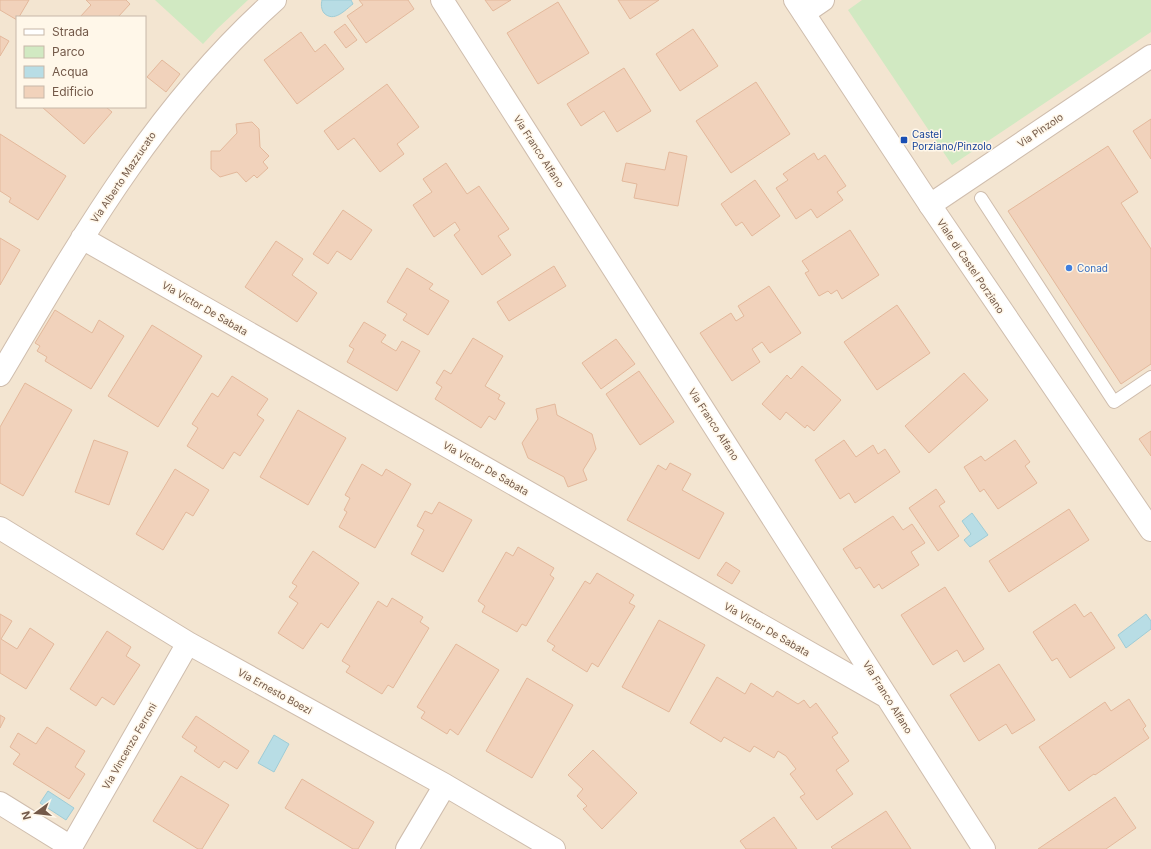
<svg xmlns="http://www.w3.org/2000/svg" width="1151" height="849" font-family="Inter,sans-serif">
<rect width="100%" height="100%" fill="#fcf3e3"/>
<path fill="#f3e5d1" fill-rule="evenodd" d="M0 0H1151V849H0ZM17 17H145V107H17Z"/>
<path fill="#d1e9c2" d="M155 0H248L217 29 203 44Z
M862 0H1151V32L952 165 848 10Z"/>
<path fill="#b8dde5" stroke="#9eccd6" d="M322 0H351L353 4C345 10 334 23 324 13 321 9 321 4 322 0Z
M972 513 988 535 970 547 964 540 971 534 962 521Z
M1146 614 1151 621V629L1126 648 1118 635Z
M274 735 289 744 274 772 258 763Z
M48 791 74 808 66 820 40 803Z"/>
<path fill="#f1d2bb" stroke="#e3b89b" d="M0 0H29L19 17H17V20L0 10Z
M86 0H126L130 4 118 17H80L91 5Z
M359 0H408L414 9 366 43 347 16 363 5Z
M485 0H511L493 11Z
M618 0H659L630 19Z
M558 2 589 53 538 84 507 33Z
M345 24 357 40 346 48 334 32Z
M693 29 718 66 680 91 656 54Z
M301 32 315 52 325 44 344 69 297 104 264 60Z
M0 36 9 41 0 56Z
M162 60 180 74 166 92 147 77Z
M624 68 651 111 617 132 604 111 581 126 567 104Z
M756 82 790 134 731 173 696 121Z
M387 84 419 127 397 144 404 154 380 172 354 138 338 150 324 131Z
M42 107H106L112 112 84 144Z
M1151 119V159L1133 131Z
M252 122 259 129 260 147 269 156 263 162 268 168 257 178 254 175 246 182 237 172 220 177 211 169V151H220L237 133 236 124Z
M0 134 66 176 38 220 9 202 11 198 0 191Z
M1108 146 1138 192 1121 203 1151 249V364L1121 384 1008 211Z
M669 152 687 156 678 206 634 198 637 184 622 181 626 163 665 170Z
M814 153 818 160 825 155 846 186 837 192 843 200 817 218 811 209 796 219 776 188 788 180 783 174Z
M446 163 467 194 479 186 509 229 498 236 511 255 482 275 454 235 460 230 455 222 434 237 413 205 432 192 423 179Z
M755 180 780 216 752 236 742 222 736 226 721 204Z
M343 210 372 230 351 260 337 251 328 264 313 254Z
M850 230 879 275 842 299 837 290 831 294 828 291 819 296 805 273 809 271 802 261Z
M0 238 20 250 0 285Z
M276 241 303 259 292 275 317 293 297 322 245 287Z
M554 266 566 286 509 321 497 302Z
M407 268 433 284 429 289 449 301 428 335 403 320 407 314 387 302Z
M769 286 801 333 770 353 762 342 752 349 760 362 732 381 700 333 731 313 736 321 744 316 738 306Z
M897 305 930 353 877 390 844 342Z
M55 310 92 333 99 320 124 336 91 389 45 361 47 357 37 351 40 346 35 343Z
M364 322 386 335 381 342 396 351 402 341 420 351 397 391 347 362 354 349 349 346Z
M152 325 202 356 158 427 108 396Z
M473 338 503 356 485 386 500 395 498 399 505 403 495 420 489 416 481 428 435 399 442 387 436 383 444 370 451 374Z
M616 339 635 364 601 389 582 363Z
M802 366 841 400 814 431 807 425 805 428 786 412 780 420 762 404 787 375 791 379Z
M639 371 674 422 640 445 606 394Z
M964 373 988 400 929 453 905 426Z
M232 376 268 399 257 415 264 420 240 456 234 452 223 469 187 446 198 428 192 424 212 393 218 397Z
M25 383 72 410 23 496 0 483V427Z
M555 404 557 415 592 434 596 449 583 470 587 480 568 487 564 477 528 458 522 443 538 419 536 409Z
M298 410 346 438 308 505 260 477Z
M1151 431V456L1139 439Z
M94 440 128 452 109 505 75 492Z
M844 440 856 457 873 445 878 454 885 449 900 472 855 503 849 493 840 499 815 460Z
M1015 440 1030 462 1025 466 1037 483 998 509 984 489 980 492 964 467 981 456 985 461Z
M670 463 691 474 682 490 724 513 699 559 627 520 658 465 666 470Z
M362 464 382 476 386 469 411 484 375 548 339 527 347 512 344 510 350 498 345 495Z
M175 469 209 490 193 516 186 512 163 550 136 534Z
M936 489 945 502 939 506 959 536 938 551 909 508Z
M439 502 472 520 443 572 411 554 424 530 417 526 425 511 432 514Z
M1069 509 1089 540 1009 592 989 561Z
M893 516 903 530 912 524 925 543 911 552 919 565 882 589 879 584 874 588 860 567 856 569 843 549Z
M518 547 554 568 550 575 554 578 526 626 522 624 517 632 482 612 485 606 478 601 506 552 513 556Z
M313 551 359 583 328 628 321 623 303 649 278 633 298 603 289 597 297 586 292 583Z
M726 562 740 571 732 584 717 575Z
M597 573 634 595 629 603 635 606 598 667 592 663 587 672 552 650 555 646 547 641 585 581 590 584Z
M945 587 984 649 964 662 957 650 933 665 901 615Z
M392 598 423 617 420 622 429 628 393 688 388 685 382 694 346 672 350 666 342 661 378 601 387 607Z
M1075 604 1084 617 1091 612 1115 648 1070 678 1057 658 1052 661 1033 632Z
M0 614 12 621 1 639 17 649 30 628 54 644 26 689 0 673Z
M659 620 705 645 669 712 622 687Z
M107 631 131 647 126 656 140 665 114 705 102 697 96 706 70 689Z
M456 644 499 670 458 735 450 729 447 734 421 718 425 712 417 707Z
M999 664 1035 720 1012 734 1006 724 979 741 950 695Z
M717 677 745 694 751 683 773 697 777 691 798 704 804 700 810 708 816 703 838 733 832 737 849 761 836 770 853 794 817 820 800 797 805 794 790 774 796 769 786 756 778 751 774 758 754 746 750 752 724 737 721 742 690 723Z
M527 678 573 705 532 778 486 751Z
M1129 699 1146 726 1143 729 1149 738 1095 775 1094 774 1069 791 1039 747 1105 702 1111 711Z
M0 715 5 718 0 728Z
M196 716 249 751 237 769 224 761 219 768 194 751 197 747 182 737Z
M47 727 85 751 75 767 85 774 69 799 13 764 20 754 10 747 18 733 36 744Z
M593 750 637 793 602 829 583 809 587 806 577 796 583 789 568 775Z
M181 776 229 805 202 849H198L153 821Z
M302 779 374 822 358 849H353L285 808Z
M1115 797 1136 828 1106 849H1038Z
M886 811 911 849H833L831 847Z
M774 817 797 849H746L740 841Z"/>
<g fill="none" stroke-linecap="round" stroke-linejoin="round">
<defs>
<path id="service" d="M981 198 1114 402 1151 377"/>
<path id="minor" d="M442 0 984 849
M804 13 823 0
M930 205 1151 56
M82 238 887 697
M0 375C80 240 156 106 275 0
M0 528 188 643 445 785 554 849
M0 803 71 847
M70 849 188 643
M407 849 445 785"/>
<path id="tertiary" d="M795 0 930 205 1151 530"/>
</defs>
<use href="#service" stroke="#cfbdad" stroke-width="14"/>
<use href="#minor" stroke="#cfbdad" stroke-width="24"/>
<use href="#tertiary" stroke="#cfbdad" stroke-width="24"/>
<use href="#service" stroke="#fff" stroke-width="12"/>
<use href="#minor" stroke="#fff" stroke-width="22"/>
<use href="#tertiary" stroke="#fff" stroke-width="22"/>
</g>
<rect fill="#1a4fb4" stroke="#fff7e9" stroke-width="1.5" x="900" y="136" width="8" height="8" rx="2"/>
<circle fill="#3f7fe0" stroke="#fff7e9" stroke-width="1.5" cx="1069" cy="268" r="4"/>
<g text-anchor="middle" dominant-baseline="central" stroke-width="3" stroke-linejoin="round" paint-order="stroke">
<g font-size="10" fill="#735949" stroke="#fff7e9">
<text transform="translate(1040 130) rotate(-34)">Via Pinzolo</text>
<text transform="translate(539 151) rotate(57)">Via Franco Alfano</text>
<text transform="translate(123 177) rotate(-56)">Via Alberto Mazzucato</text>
<text transform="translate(971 266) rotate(56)">Viale di Castel Porziano</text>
<text transform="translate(205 308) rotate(30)">Via Victor De Sabata</text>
<text transform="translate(714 424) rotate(57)">Via Franco Alfano</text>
<text transform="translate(486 468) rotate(30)">Via Victor De Sabata</text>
<text transform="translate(767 629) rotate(30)">Via Victor De Sabata</text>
<text transform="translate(275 691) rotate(29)">Via Ernesto Boezi</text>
<text transform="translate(888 697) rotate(58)">Via Franco Alfano</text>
<text transform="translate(129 746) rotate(-60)">Via Vincenzo Ferroni</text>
</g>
<g font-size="10" fill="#164399" stroke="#fff7e9" text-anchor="start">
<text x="912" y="134">Castel<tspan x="912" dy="12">Porziano/Pinzolo</tspan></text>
</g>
<g font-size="10" fill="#366cbe" stroke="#fff7e9" text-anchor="start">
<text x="1077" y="268">Conad</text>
</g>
</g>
<rect x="16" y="16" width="130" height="92" fill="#fff7e9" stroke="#c7b8a9"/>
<rect x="24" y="29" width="20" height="6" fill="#ffffff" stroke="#c7b8a9"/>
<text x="52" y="36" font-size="12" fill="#735949">Strada</text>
<rect x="24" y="46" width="20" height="12" fill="#d1e9c2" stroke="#c7b8a9"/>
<text x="52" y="56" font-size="12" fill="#735949">Parco</text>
<rect x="24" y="66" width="20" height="12" fill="#b8dde5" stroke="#c7b8a9"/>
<text x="52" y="76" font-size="12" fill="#735949">Acqua</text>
<rect x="24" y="86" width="20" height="12" fill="#f1d2bb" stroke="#c7b8a9"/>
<text x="52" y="96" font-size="12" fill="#735949">Edificio</text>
<g transform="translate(36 813) rotate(255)" stroke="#fff7e9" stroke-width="3" paint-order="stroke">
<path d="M0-3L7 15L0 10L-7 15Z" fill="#735949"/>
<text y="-6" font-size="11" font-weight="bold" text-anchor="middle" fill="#735949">N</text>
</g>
</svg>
